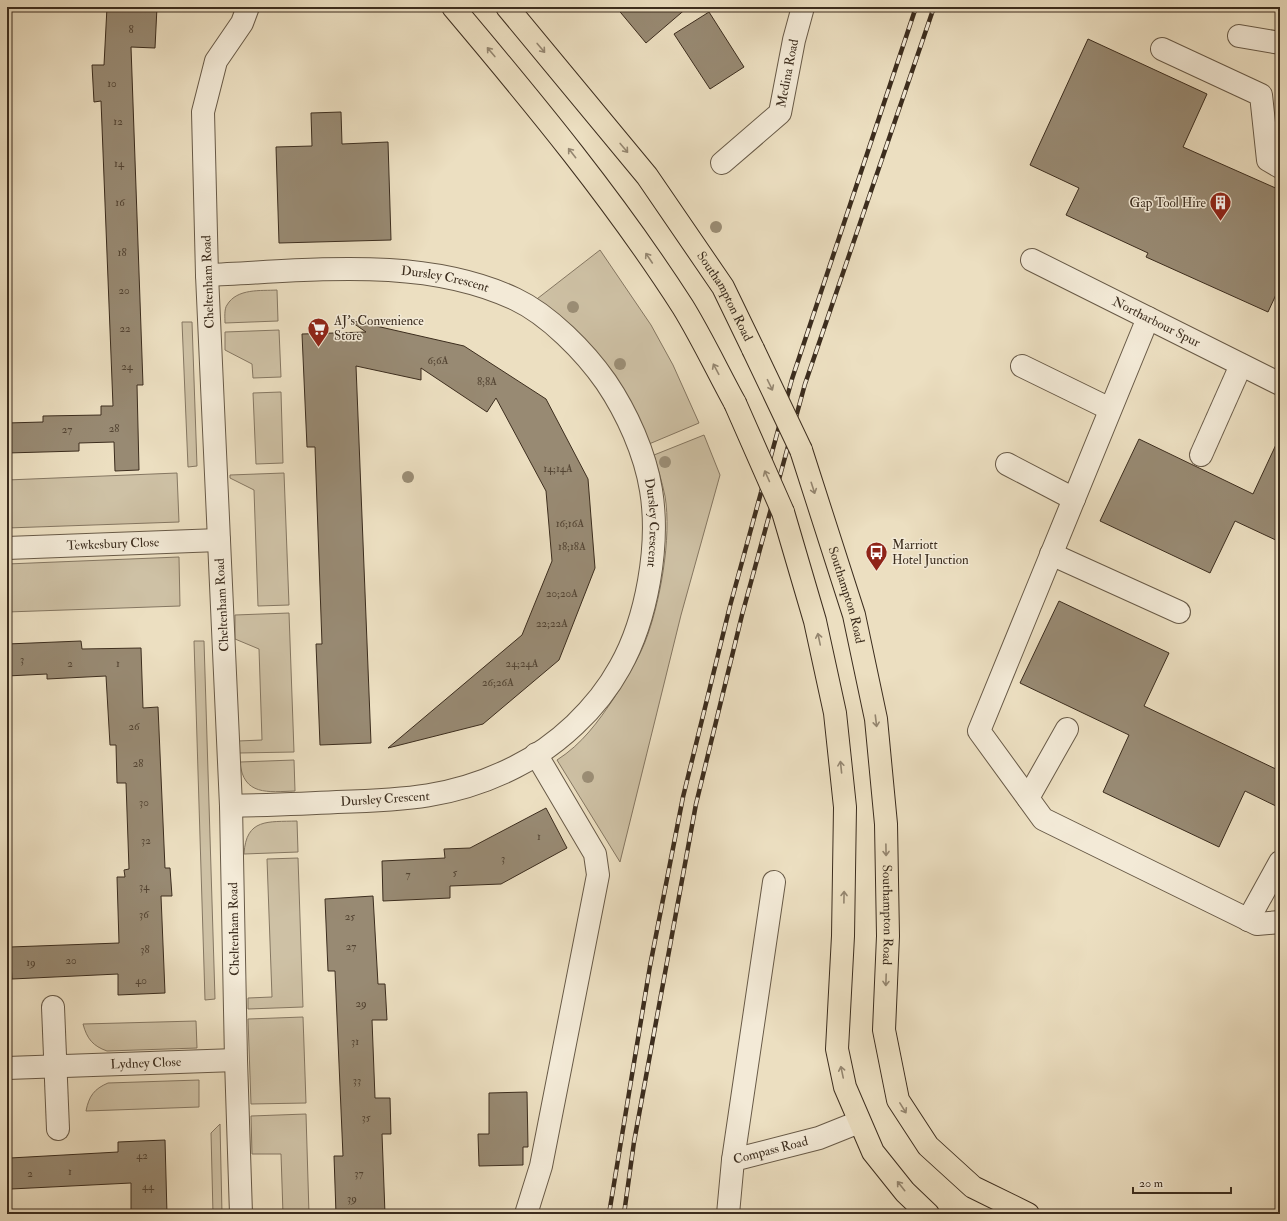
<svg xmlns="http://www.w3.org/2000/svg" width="1287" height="1221" font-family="'IM FELL Double Pica',serif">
<rect width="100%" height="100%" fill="#ecdfc1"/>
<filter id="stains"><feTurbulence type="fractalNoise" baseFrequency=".005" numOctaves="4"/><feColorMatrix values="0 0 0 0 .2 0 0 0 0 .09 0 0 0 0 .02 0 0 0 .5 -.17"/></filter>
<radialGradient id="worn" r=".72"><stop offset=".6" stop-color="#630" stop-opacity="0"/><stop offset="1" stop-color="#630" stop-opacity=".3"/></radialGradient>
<path fill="#cec1a5" stroke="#857762" d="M600 250 651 325 673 365 699 423 649 444 533 302Z
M277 290 278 321 225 323C225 318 224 309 227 305 237 288 261 291 277 290Z
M182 322H192L197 466 188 467Z
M279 330 281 377 253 378 252 364 225 350V332Z
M281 392 283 463 256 464 253 393Z
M704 435 720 475 681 615 620 862 557 760C582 744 598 722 614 698 625 680 637 662 645 642 660 604 672 537 665 496 662 482 658 469 654 455Z
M177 473 179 522 7 528V480Z
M284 473 289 605 258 606 254 490 230 478V475Z
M179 557 180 606 7 612V564Z
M289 613 294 752 239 753 238 741 262 740 259 649 235 639V615Z
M194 641H204L215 999 205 1000Z
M294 760 295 791C268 792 243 796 240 762Z
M297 821 298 852 244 854C246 818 268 822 297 821Z
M298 858 303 1007 248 1009V998L272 997 267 859Z
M303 1017 306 1103 251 1104 248 1019Z
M196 1021 197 1048 107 1051C93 1046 87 1039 83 1024Z
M199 1080V1107L86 1111C89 1096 94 1089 108 1083Z
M306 1114 309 1214H283L281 1154H252L251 1116Z
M220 1124 222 1214H213L211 1133Z"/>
<path fill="#988a73" stroke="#3c2d1e" d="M107 7H157L155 48 131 47 143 385H137L139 470 115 471 114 442 79 443V451L7 453V423L43 422V416L101 415V406H113L101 101 94 102 92 65H104Z
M616 7H688L646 43Z
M709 12 744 67 710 89 674 34Z
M1088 39 1207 94 1183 147 1280 190V286L1268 312 1146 257 1148 253 1066 215 1079 188 1030 165Z
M341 112 342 144 388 142 391 240 279 243 276 147 312 146 311 113Z
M354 321 464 346 546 399 588 479 595 568 559 660 483 724 388 748 522 635 552 561 546 491 496 398 487 412 421 368V380L356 366 371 743 320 745 316 644H322L315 447H307L302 334 366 332 353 323Z
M1280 436V542L1235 521 1210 573 1100 521 1139 439 1253 494Z
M1059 601 1169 653 1144 706 1280 771V808L1245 791 1219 847 1103 792 1129 735 1020 683Z
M81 641 82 649 141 648 143 708 158 707 165 868H170L172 896H161L165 993 118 995V974L12 979 10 947 119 943 117 877H125L124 870 129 869 126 783H117L116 745H110L106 676 47 679V674L7 676V644Z
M546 808 567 848 501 884 450 886V898L383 901 382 861 445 858 444 849 470 848Z
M373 896 378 984H385L387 1020H372L375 1098H390L391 1134H382L385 1214H336L334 1156H343L335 971H328L325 899Z
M527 1092 528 1147H523V1165L479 1166 478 1134H489V1093Z
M165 1140 167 1214H131V1183L11 1189 10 1158 118 1152V1142Z"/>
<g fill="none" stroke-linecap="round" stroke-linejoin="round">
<defs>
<g id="minor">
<path d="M1239 36 1280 43"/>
<path d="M1162 49 1261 95 1268 160 1280 167"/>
<path id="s1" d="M722 163 780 113 794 40 803 7"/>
<path id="s2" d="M1032 260 1280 384"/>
<path id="s3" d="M207 275C308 271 421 255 515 299 549 315 585 352 606 382 627 413 645 453 651 490 660 545 647 619 620 667 597 709 557 746 515 767 454 798 403 800 337 802 302 804 267 805 231 806"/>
<path d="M1148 318 979 731 1043 819 1257 924 1280 922"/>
<path d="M1022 366 1110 409"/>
<path d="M1201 455 1241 365"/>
<path d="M1007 464 1074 499"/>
<path id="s4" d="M7 548 219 540"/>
<path d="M1051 554 1179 612"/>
<path d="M1028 798 1067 729"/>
<path d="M1248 920 1280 862"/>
<path d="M53 1007 58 1129"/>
<path id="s5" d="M7 1068 236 1060"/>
<path d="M733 1160 774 882"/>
<path d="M241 1214 236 1060 231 806 207 275 203 112 216 61 242 23 248 7"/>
<path d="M526 1214 541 1166 598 875 595 854 536 754"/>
<path id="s6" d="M728 1214 733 1160 819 1138 859 1122"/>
</g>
<g id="major">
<path d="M453 7C534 103 615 201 683 307 702 338 718 372 735 403"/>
<path id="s7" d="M507 7 647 176 723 287 753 349"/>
<path id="s8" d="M801 450 854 615 876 719 886 824 888 936 884 1030 898 1100 928 1146 973 1187 1028 1214"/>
<path d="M783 512 815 621 835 713 845 807 843 936 837 1049 845 1087 873 1152 905 1192 928 1214"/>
</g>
</defs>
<use href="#minor" stroke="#685a47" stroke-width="24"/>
<use href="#major" stroke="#3c2d1e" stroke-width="24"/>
<use href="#minor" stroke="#f3ead7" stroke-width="22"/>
<use href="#major" stroke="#ecdfc1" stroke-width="22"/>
<defs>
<path id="rail" d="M609 1214 650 966 683 797 730 606 792 379 916 7
M624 1214 634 1142 696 804 742 615 805 384 934 7"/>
</defs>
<use href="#rail" stroke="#3c2d1e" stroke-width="4.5"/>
<use href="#rail" stroke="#f3ead7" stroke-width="3" stroke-dasharray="9" stroke-linecap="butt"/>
<defs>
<path id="major-bridge" d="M753 349 801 450
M735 403 783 512"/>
</defs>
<use href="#major-bridge" stroke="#3c2d1e" stroke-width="24" stroke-linecap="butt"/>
<use href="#major-bridge" stroke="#ecdfc1" stroke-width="22"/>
</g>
<g fill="#9b8e76">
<circle cx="716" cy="227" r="6"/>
<circle cx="573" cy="307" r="6"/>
<circle cx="620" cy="364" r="6"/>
<circle cx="665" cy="462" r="6"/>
<circle cx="408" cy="477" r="6"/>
<circle cx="588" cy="777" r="6"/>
</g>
<defs><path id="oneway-shaft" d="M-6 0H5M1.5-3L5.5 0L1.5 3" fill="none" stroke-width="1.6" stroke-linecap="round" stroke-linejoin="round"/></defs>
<g stroke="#948670">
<use href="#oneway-shaft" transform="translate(541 48) rotate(50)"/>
<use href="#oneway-shaft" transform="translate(491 52) rotate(-130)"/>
<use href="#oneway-shaft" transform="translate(624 148) rotate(50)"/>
<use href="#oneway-shaft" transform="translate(572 153) rotate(-128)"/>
<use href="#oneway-shaft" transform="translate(649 258) rotate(-124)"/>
<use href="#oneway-shaft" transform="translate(716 369) rotate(-118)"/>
<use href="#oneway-shaft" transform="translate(770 385) rotate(64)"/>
<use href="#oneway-shaft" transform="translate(767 476) rotate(-114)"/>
<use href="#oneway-shaft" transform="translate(813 488) rotate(72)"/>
<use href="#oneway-shaft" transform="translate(819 639) rotate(-102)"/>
<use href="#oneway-shaft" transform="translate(876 721) rotate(83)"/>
<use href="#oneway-shaft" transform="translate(841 767) rotate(-96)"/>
<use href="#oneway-shaft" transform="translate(886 850) rotate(89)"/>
<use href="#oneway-shaft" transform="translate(844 897) rotate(-89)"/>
<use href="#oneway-shaft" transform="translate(886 980) rotate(92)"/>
<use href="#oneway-shaft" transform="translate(842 1072) rotate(-102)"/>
<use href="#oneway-shaft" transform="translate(903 1108) rotate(58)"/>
<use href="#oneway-shaft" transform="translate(901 1186) rotate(-129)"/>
</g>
<defs>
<symbol id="building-pin" viewBox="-11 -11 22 30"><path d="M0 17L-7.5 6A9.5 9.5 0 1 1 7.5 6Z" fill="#8f2418" stroke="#f3ead7"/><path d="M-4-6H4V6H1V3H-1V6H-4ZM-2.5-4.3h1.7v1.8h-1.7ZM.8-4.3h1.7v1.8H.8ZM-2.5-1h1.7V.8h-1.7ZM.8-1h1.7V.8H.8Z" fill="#fff"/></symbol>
<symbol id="supermarket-pin" viewBox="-11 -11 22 30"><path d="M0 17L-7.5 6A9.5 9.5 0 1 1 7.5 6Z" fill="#8f2418" stroke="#f3ead7"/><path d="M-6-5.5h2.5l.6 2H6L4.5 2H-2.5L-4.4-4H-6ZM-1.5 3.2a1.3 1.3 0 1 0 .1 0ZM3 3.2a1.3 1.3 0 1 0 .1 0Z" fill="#fff"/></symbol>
<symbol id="bus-pin" viewBox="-11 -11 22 30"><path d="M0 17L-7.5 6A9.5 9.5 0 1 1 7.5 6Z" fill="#8f2418" stroke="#f3ead7"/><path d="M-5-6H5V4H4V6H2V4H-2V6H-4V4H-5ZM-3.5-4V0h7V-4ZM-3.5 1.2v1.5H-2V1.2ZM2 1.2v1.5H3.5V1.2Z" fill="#fff"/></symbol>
</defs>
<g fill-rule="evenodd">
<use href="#building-pin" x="1208" y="190" width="25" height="34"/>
<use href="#supermarket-pin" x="306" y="316" width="25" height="34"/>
<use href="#bus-pin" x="864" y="540" width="25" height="34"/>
</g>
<g text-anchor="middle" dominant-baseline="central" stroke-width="3" stroke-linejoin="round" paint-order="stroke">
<g font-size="11" fill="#534433">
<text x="131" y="29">8</text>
<text x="112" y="83">10</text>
<text x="118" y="121">12</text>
<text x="119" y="163">14</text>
<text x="120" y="202">16</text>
<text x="122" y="252">18</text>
<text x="124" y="290">20</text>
<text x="125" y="328">22</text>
<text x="438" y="360">6;6A</text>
<text x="127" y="366">24</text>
<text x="487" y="381">8;8A</text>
<text x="114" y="428">28</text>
<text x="67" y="429">27</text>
<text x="558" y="468">14;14A</text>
<text x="570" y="523">16;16A</text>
<text x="572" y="546">18;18A</text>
<text x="562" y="593">20;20A</text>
<text x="552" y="623">22;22A</text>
<text x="22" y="659">3</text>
<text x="70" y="663">2</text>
<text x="118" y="663">1</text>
<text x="522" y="663">24;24A</text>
<text x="498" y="682">26;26A</text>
<text x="134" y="726">26</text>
<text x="138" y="763">28</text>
<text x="144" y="802">30</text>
<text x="539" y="836">1</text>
<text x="146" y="840">32</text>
<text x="503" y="858">3</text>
<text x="455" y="872">5</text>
<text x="408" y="874">7</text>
<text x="144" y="886">34</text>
<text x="144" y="914">36</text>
<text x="350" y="916">25</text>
<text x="351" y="946">27</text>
<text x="145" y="949">38</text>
<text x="71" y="960">20</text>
<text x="31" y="962">19</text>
<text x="141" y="980">40</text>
<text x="361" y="1003">29</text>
<text x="355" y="1041">31</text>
<text x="357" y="1080">33</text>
<text x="366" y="1117">35</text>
<text x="142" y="1155">42</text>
<text x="70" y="1171">1</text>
<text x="30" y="1173">2</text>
<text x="359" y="1173">37</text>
<text x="148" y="1186">44</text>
<text x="352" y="1198">39</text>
</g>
<g font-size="13" fill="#3c2d1e" stroke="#f3ead7">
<text stroke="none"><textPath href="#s1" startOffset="117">Medina Road</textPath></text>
<text stroke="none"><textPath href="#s3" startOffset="239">Dursley Crescent</textPath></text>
<text transform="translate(208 282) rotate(-92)">Cheltenham Road</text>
<text stroke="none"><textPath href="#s7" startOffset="363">Southampton Road</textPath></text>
<text stroke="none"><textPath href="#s2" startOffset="139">Northarbour Spur</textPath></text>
<text stroke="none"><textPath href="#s3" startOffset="587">Dursley Crescent</textPath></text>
<text stroke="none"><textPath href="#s4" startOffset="106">Tewkesbury Close</textPath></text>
<text stroke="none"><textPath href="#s8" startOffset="152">Southampton Road</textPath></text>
<text transform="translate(222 605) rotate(-93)">Cheltenham Road</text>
<text transform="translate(385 799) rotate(-4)">Dursley Crescent</text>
<text stroke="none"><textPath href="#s8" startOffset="476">Southampton Road</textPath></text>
<text transform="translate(234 929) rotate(-91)">Cheltenham Road</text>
<text stroke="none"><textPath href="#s5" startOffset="139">Lydney Close</textPath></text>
<text stroke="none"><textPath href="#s6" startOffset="93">Compass Road</textPath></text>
</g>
<g font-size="13" fill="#3c2d1e" stroke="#f3ead7" text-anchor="start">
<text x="1206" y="203" text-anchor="end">Gap Tool Hire</text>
<text x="334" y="321">AJ's Convenience<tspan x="334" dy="15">Store</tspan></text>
<text x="892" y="545">Marriott<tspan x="892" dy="15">Hotel Junction</tspan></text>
</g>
</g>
<rect width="1287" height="1221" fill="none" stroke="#ecdfc1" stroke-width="24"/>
<rect x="8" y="8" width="1271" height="1205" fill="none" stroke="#3c2d1e" stroke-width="2"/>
<rect x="12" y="12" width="1263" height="1197" fill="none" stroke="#3c2d1e"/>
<path d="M1133 1187v6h98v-6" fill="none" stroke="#3c2d1e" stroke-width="2"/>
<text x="1139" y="1187" font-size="12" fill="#3c2d1e" stroke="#f3ead7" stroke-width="3" paint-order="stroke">20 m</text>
<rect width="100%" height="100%" filter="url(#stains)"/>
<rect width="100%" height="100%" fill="url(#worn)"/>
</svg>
